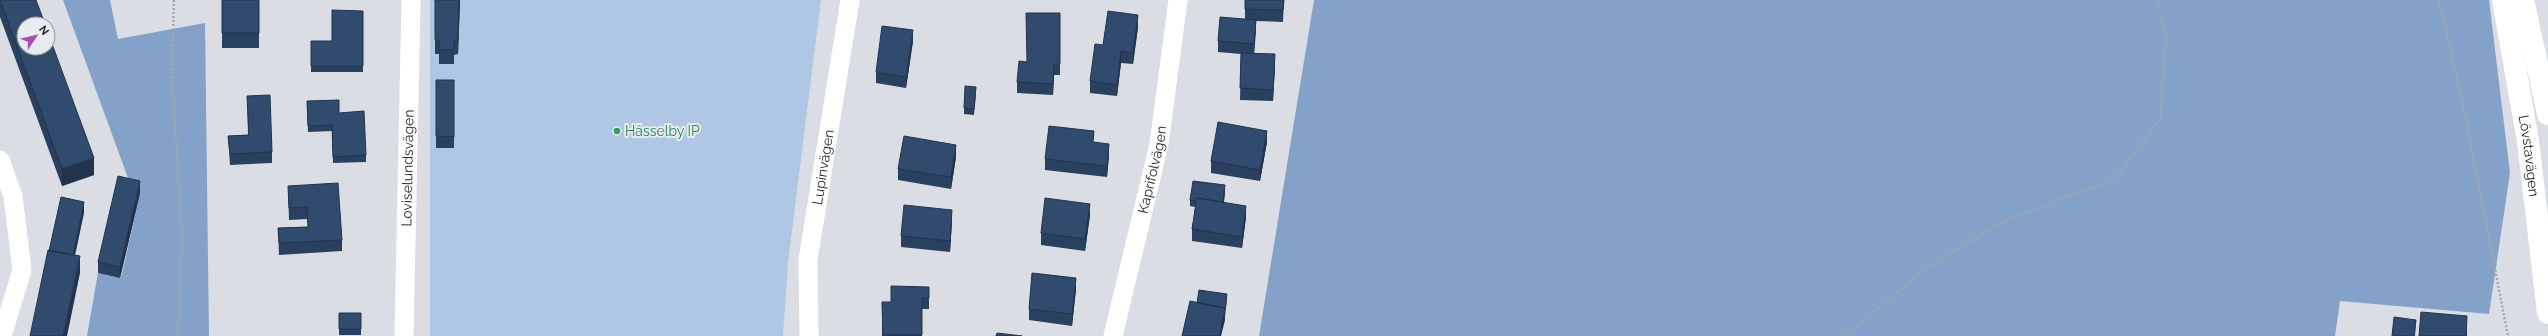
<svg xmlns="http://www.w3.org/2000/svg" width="2548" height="336" font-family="Raleway,sans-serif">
<rect width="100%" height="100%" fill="#dadee4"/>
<path fill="#afc6e4" d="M430 0H821L788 263 783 336H430Z"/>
<path fill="#83a1c9" d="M63 0H110L118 39 205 23 209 336H87L98 273 121 278 140 193 128 178Z
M1314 0H2489L2510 173 2489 314 2340 301 2335 336H1259Z"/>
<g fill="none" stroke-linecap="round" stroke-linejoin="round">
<path stroke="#a3a6ab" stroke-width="2.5" stroke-dasharray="2 2" stroke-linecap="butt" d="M174 0 172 74 182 238 178 336
M2439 0 2463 104 2508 336
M1844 336 1930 266 1998 224 2116 178 2160 119 2166 36 2157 0"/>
<g stroke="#fff" stroke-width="19">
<path d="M0 160 13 196 22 270 2 336"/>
<path id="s1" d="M404 336 411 0"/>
<path id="s2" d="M809 336 808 260 850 0"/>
<path id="s3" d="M1113 336 1159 144 1178 0"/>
</g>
<g stroke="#fff" stroke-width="22">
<path id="s4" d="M2503 0 2528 141 2548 313"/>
<path d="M2523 0 2548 114"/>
</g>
</g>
<path fill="#2a405f" d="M0 0 94 175 62 186 0 17Z
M222 0H259V48H222Z
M435 0H460L458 54 454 55V64H439V54H435Z
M1245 0H1284L1283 22 1256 21 1254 53 1275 65 1273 101 1240 100 1241 54 1218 52V41L1245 19Z
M363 11V72H311V41H332Z
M1060 13V75H1054L1053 95 1017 93V82L1027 62Z
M1138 27 1133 64 1121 63 1117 96 1090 93V81L1103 45Z
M913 41 906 88 876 83V72Z
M436 80H454V148H436Z
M976 94 974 115 964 114V108Z
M247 96 272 152V163L230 165 228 136 248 135Z
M307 101 339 113 366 155V162L333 163 332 131 308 132Z
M1094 142 1109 155 1107 177 1045 170V159Z
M1267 142 1260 181 1211 173V161Z
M956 157 951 189 898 180V169Z
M288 186 342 240V251L279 255 278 228 308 227 307 219 289 220Z
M1225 191 1224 202 1246 217 1242 248 1192 241V229L1195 207 1190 206V200Z
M140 193 120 278 98 273V262Z
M1090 215 1085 251 1041 245V233Z
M952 221 950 252 901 247V236Z
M929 287V309H922V336H882V302H891Z
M1076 289 1072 326 1029 320V309Z
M339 313H361V335H339Z"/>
<path fill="#22344d" d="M459 0H460L458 54V40Z
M1138 15V27L1133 64V53Z
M1256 20V31L1254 55V44Z
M913 30V41L906 88V77Z
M1121 51V63L1117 96V85Z
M1275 54V65L1273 101V90Z
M1054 64V75L1053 95V84Z
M1267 131V142L1260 181V170Z
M1109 144V155L1107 177V166Z
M956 145V157L951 189V177Z
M94 158V175L62 186V169Z
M140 181V193L120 278V267Z
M1225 185V191L1223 210V204Z
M84 202V213L72 270V258Z
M1090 204V215L1085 251V239Z
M1246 206V217L1242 248V237Z
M952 210V221L950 252V241Z
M80 256V273L67 336H63Z
M1076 278V289L1072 326V314Z
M1227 294V300L1225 316V309Z
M1225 308V320L1221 336H1219Z
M2467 316V336H2466Z
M2416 320 2415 336H2414Z"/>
<path fill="#314b6e" stroke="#22344d" d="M0 0H36L45 24H24V48H48V33L94 158 62 169Z
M222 0H259V33H222Z
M435 0H459L458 40H454V49L439 50V40H435Z
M1245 0H1284L1283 10 1245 9Z
M332 10 363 11V66H311V41H332Z
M1108 11 1138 15 1133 53 1121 51 1117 85 1090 81 1095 44 1103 45Z
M1026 13H1060V64H1054L1053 84 1017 82 1019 61 1027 62Z
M1220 17 1256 20 1254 44 1218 41Z
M882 26 913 30 906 77 876 72Z
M1241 53 1275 54 1273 90 1240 88Z
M436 80H454V137L436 136Z
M965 86 976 87 974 109 964 108Z
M270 95 272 152 230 154 228 136 249 135 247 96Z
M339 100V113L364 111 366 155 333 157 332 125 308 126 307 101Z
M1218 122 1267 131 1260 170 1211 161Z
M1049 126 1094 131 1093 142 1109 144 1107 166 1045 159Z
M904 136 956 145 951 177 898 169Z
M118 176 140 181 120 267 98 262Z
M1193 181 1225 185 1223 202 1197 198 1196 201 1190 200Z
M338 183 342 240 279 243 278 228 308 227 307 207 289 208 288 186Z
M61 197 84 202 73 255 49 251Z
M1045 198 1090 204 1085 239 1041 233Z
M1197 198 1246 206 1242 237 1192 229Z
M904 205 952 210 950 241 901 236Z
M48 250 80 256 63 336H30Z
M1032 273 1076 278 1072 314 1029 309Z
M891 286 929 287V298H922V335H883L882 302H891Z
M1199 290 1227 294 1225 309V308L1197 303Z
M1190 301 1225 308 1219 336H1182Z
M2421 312 2467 316 2466 336H2419Z
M339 313H361V329H339Z
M2394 317 2416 320 2414 336H2392Z
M997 333 1022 336H996Z"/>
<circle fill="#2e9e5b" stroke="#e7ecf1" stroke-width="1.5" cx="617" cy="131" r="4"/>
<g text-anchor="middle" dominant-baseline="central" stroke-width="4" stroke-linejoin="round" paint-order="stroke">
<g font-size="14" fill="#27864d" stroke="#e7ecf1" text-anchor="start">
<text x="625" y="131">Hässelby IP</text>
</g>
<g font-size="14" fill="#252628" stroke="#e7ecf1">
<text stroke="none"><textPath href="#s4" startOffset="158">Lövstavägen</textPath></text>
<text stroke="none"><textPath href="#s1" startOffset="168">Loviselundsvägen</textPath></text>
<text stroke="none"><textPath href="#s2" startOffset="170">Lupinvägen</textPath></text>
<text stroke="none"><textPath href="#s3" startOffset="171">Kaprifolvägen</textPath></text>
</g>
</g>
<g transform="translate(36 36) rotate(55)"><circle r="19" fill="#e7ecf1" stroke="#999da1"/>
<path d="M0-3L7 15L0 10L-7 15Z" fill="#af4db4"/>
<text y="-6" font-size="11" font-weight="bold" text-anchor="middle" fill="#252628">N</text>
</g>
</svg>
